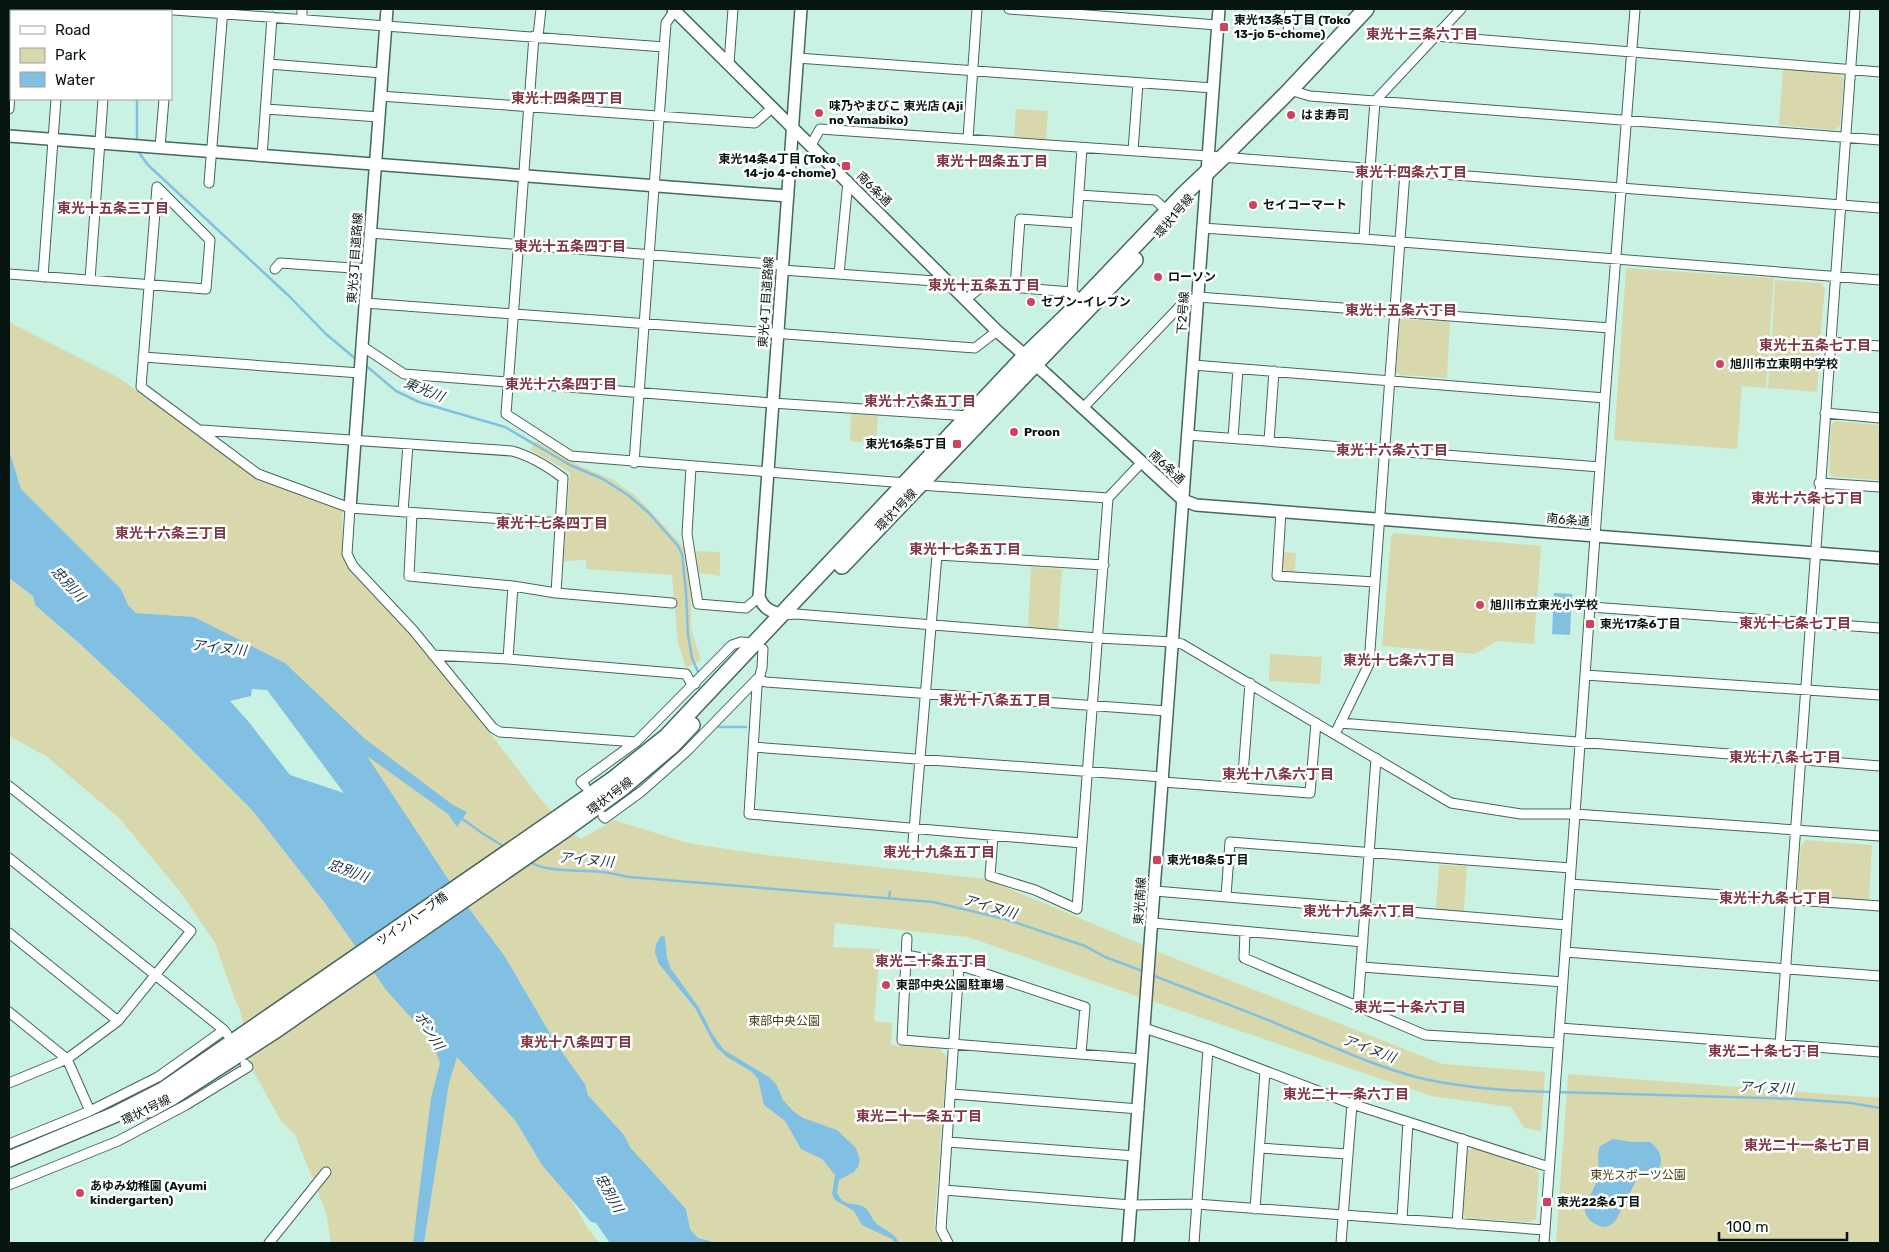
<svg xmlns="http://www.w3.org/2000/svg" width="1889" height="1252" font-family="Rubik,'Noto Sans JP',sans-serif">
<rect width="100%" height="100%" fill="#caf2e2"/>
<path fill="#d9d8ac" d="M1783 69 1838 73 1844 78 1840 126 1834 130 1779 125Z
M1016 109 1048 111 1046 141 1014 139Z
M1626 268 1774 278 1766 388 1742 386 1737 449 1614 440Z
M1775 280 1821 283 1825 289 1820 340 1772 337Z
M1400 319 1450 322 1447 378 1401 375 1396 372Z
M9 322 119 378 255 475 342 511 343 558 432 658 543 802 562 823 581 839 614 820 688 843 766 855 986 879 1146 946 1142 998 968 937 835 923 833 947 880 949 874 1021 892 1023 891 1045 939 1049 947 1057 934 1228 941 1243H712L710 1241 698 1238 690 1229 686 1209 630 1147 624 1135 588 1095 585 1084 555 1042 504 955 458 894 365 755 194 617 136 613 128 605 121 589 21 489 9 450Z
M1771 338 1821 341 1817 392 1768 388Z
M851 414 878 416 876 443 850 441Z
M1835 421 1880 425V480L1833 477 1829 473 1831 425Z
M536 441 580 466 614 480 624 488 634 494 684 547 691 592V629L701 660 686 668 678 643 672 575 586 569V560L563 561 570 472 530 450Z
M1394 533 1541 546 1534 644 1497 641 1475 654 1382 646 1391 537Z
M695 551 720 552V576L699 573Z
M1283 552 1296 553 1295 572 1286 571 1282 566Z
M1031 567 1062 569 1058 629 1028 627Z
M9 578 33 596 35 605 80 644 174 732 252 810 324 902 365 960 510 1092 588 1229 600 1243H331L326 1212 295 1135 281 1121 252 1069 240 1010 236 1002 215 943 181 893 120 819 46 756 9 736Z
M1270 654 1322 657 1320 684 1269 681Z
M1806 840 1872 845 1869 900 1803 897 1797 891 1801 845Z
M1439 865 1467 866 1464 911 1436 910Z
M1156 951 1442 1064 1545 1072 1541 1131 1524 1128 1511 1107 1431 1096 1152 1001Z
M1568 1074 1880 1098V1243H1556Z
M1474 1148 1535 1169 1539 1174 1536 1219 1530 1222 1466 1218 1463 1213 1467 1151Z"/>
<path fill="#81c0e2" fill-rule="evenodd" d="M9 450 21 489 121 589 128 605 136 613 194 617 285 663 364 738 453 805 467 812 457 827 448 814 367 756 458 894 504 955 555 1042 585 1084 588 1095 624 1135 630 1147 686 1209 690 1229 698 1238 710 1241 712 1243H610L596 1223 591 1222 542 1165 515 1120 457 1057 449 1083 424 1243H413L431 1098 440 1063 432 1041 387 991 324 902 252 810 174 732 80 644 35 605 33 596 9 578ZM252 689 267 690 344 793 290 775 248 721 230 701 251 696Z
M1554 593 1572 594 1570 635 1552 634Z
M661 936 665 937 667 958 671 969 698 1006 713 1035 724 1050 769 1077 776 1084 783 1100 793 1111 803 1118 837 1130 856 1148 860 1160 858 1167 854 1172 839 1180 837 1193C845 1208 852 1201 864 1207 870 1211 871 1218 876 1223 884 1231 894 1231 899 1243H895L892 1239 862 1225 854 1211 835 1200 832 1194 835 1175 822 1159 801 1149 785 1121 764 1105 758 1079 752 1072 727 1057 715 1046 695 1008 659 964 655 953 656 944Z
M1613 1139 1631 1142H1650C1659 1149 1663 1156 1660 1167L1641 1176 1636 1181 1616 1220C1613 1224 1608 1227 1603 1227 1596 1226 1584 1218 1585 1209 1586 1200 1596 1187 1598 1177 1600 1166 1596 1156 1600 1146Z"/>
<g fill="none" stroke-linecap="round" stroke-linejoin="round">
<path stroke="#81c0e2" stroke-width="2.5" d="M78 9 79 11
M137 99V142
M137 150 148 165 289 296 326 334 357 360
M364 364 396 391 419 402 505 427 570 465 603 479 628 495 649 513 678 546 682 554 686 592 688 635 692 658 698 672
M719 727H746
M461 818 482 833 506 848
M528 861C550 874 577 869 602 872 611 873 620 875 629 877L933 902 1005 919 1085 946 1105 957 1145 972
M889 899 890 892
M1152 975C1197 993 1243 1009 1287 1028 1330 1045 1371 1065 1416 1077 1460 1088 1506 1091 1552 1092
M1557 1092 1795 1099 1851 1103 1880 1108"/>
<defs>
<path id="minor" d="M161 9 664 47
M1009 9 1217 25
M16 11V9
M63 11V9
M302 19V9
M1288 34 1290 9
M534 36 506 414 571 456 906 483
M538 36 541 9
M1435 36 1880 72
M797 58 1213 88
M729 63 733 9
M269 64 382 73
M1290 90 1310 96 1880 140
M380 96 755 123 772 108
M9 109 11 75
M266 109 379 117
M968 139 977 9
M811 145 820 129 1208 156 1880 208
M160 147 164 99
M1133 151 1138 83
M262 156 272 17
M1370 169 1375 101 1461 9
M209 183 223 9
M157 187 141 387 258 474 350 508 561 523
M1079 195 1155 200 1167 211
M1202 228 1364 239 1880 280
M370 233 782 265
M1364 239 1368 169
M275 269 280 263 367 269
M782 270 949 282
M9 274 206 289 210 240 157 187
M839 274 848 181
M43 277 56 99
M90 280 103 99
M1015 287 1020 219 1077 223
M1072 292 1082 148
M966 299 984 285 1072 292 1075 295
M365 303 975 348 997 331
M1829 342 1880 346
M362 346 404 374 772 403 969 416
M143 357 360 373
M1193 365 1605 398
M1083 408 1181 305 1198 297 1610 328
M1825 413 1880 418
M202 430 512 451C531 456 547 466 563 478L556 593
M1188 435 1600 467
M1233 438 1238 369
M1269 441 1274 371
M634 463 666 23 675 10
M691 467 687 534 698 604 746 608 759 597
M1819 483 1880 487
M919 485 1108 498
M350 508 347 554 353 566 413 630 493 728 500 732 636 742
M403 512 408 444
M1281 512 1277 576 1375 582
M412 513 409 576 513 586 556 593 672 603
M1591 607 1880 628
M782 615 796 614 1098 638 1173 642 1182 644 1451 803 1521 814H1575L1880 836
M763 649 762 668 757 686 749 814 1082 843
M433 655 508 659 686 674 691 683 695 684
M508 659 513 586
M1585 675 1880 695
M757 679 766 682 1167 711
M1340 723 1880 766
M1335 734 1369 664 1405 172
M753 747 1163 777
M1163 782 1310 793 1316 723
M9 786 191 931 118 1021 67 1059 9 1083
M585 786 581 782 636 742 732 645 741 642 755 643
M1242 787 1250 683
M603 816 605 818 642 791 686 752 757 679
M993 836 990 876 1035 890 1077 909 1108 498 1142 462
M912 854 937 555 1104 565
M9 858 224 1030
M1570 884 1880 906
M1155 891 1567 925
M1226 896 1230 842 1571 868
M1153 923 1363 942
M1245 932 1244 958 1425 1035 1558 1043
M9 933 118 1021
M907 938 902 1040 1142 1059
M1565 952 1880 976
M906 955 959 965 1085 1007 1081 1053
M1362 967 1563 982
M1358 1006 1376 758
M9 1012 67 1059 90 1111
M1144 1028 1208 1049 1352 1104 1549 1167
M1560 1028 1880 1052
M1780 1045 1855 9
M952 1094 1139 1109
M948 1142 1135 1156
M9 1144 90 1111 158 1077 224 1030 227 1034
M1260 1148 1347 1154
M9 1185 118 1141 186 1105 248 1067 245 1064
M944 1190 1131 1205 1196 1204 1545 1230
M1255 1209 1265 1071
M1402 1219 1408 1122
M1457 1224 1463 1139
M269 1243 326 1172
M948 1243 941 1229 959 965
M1194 1243 1208 1049
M1341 1243 1352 1104
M1544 1243 1605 398 1635 9"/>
<path id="tertiary" d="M673 9 997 331 1046 374 1183 500 1196 505 1880 558
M9 136 788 196
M350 508 387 9
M782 615C770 611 764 609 759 597L801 9
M1128 1243 1219 9"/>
<path id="primary" d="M842 566 1135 260
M149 1110 171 1098 273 1032 566 829 621 789 672 746 692 725
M9 1159 114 1115 163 1090 559 817 612 780 667 736 1025 356 1082 301 1184 194 1223 157 1290 90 1366 9"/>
</defs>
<use href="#minor" stroke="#44685b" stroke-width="11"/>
<use href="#tertiary" stroke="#44685b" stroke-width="14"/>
<use href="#primary" stroke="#44685b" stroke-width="18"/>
<use href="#minor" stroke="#fff" stroke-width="9"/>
<use href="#tertiary" stroke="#fff" stroke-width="11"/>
<use href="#primary" stroke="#fff" stroke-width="15"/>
</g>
<g fill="#d0405f" stroke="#fff" stroke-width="2">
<rect x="1219" y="22" width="10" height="10" rx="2.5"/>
<circle cx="819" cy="113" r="5"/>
<circle cx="1291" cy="115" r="5"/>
<rect x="841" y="161" width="10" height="10" rx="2.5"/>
<circle cx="1253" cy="205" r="5"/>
<circle cx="1158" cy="277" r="5"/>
<circle cx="1031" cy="302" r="5"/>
<circle cx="1720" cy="364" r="5"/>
<circle cx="1014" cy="432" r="5"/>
<rect x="952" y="439" width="10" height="10" rx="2.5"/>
<circle cx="1480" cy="605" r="5"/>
<rect x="1585" y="619" width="10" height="10" rx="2.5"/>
<rect x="1152" y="855" width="10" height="10" rx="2.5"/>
<circle cx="886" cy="985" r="5"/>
<circle cx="80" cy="1193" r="5"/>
<rect x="1542" y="1197" width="10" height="10" rx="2.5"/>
</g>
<g text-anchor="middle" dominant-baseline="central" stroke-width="5" stroke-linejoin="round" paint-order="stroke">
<g font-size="12" font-weight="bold" fill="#071510" stroke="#fff" text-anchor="start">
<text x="1234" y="20">東光13条5丁目 (Toko<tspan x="1234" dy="14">13-jo 5-chome)</tspan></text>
<text x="829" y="106">味乃やまびこ 東光店 (Aji<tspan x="829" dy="14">no Yamabiko)</tspan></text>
<text x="1301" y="115">はま寿司</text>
<text x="836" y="159" text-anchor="end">東光14条4丁目 (Toko<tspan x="836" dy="14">14-jo 4-chome)</tspan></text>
<text x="1263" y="205">セイコーマート</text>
<text x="1168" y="277">ローソン</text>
<text x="1041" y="302">セブン-イレブン</text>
<text x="1730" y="364">旭川市立東明中学校</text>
<text x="1024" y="432">Proon</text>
<text x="947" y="444" text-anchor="end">東光16条5丁目</text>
<text x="1490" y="605">旭川市立東光小学校</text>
<text x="1600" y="624">東光17条6丁目</text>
<text x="1167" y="860">東光18条5丁目</text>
<text x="896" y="985">東部中央公園駐車場</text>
<text x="90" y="1186">あゆみ幼稚園 (Ayumi<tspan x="90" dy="14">kindergarten)</tspan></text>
<text x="1557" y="1202">東光22条6丁目</text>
</g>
<g font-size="12" fill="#071510" stroke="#fff">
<text transform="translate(874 189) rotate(45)">南6条通</text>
<text transform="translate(1174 216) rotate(-50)">環状1号線</text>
<text transform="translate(355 258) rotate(-86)">東光3丁目道路線</text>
<text transform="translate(766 302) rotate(-86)">東光4丁目道路線</text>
<text transform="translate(1183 313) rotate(-86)">下2号線</text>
<text transform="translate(1167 467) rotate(43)">南6条通</text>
<text transform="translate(896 510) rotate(-46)">環状1号線</text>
<text transform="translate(1568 520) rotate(5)">南6条通</text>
<text transform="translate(610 796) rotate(-37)">環状1号線</text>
<text transform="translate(1140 901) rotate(-86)">東光南線</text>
<text transform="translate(412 919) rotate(-35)">ツインハープ橋</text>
<text transform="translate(146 1110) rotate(-26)">環状1号線</text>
</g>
<g font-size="12" fill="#434111" stroke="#fff">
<text x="784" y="1021">東部中央公園</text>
<text x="1638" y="1175">東光スポーツ公園</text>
</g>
<g font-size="14" font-weight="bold" fill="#7e3642" stroke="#fff">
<text x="1422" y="34">東光十三条六丁目</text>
<text x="567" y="98">東光十四条四丁目</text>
<text x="992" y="161">東光十四条五丁目</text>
<text x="1411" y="172">東光十四条六丁目</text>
<text x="113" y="208">東光十五条三丁目</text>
<text x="570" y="246">東光十五条四丁目</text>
<text x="984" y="285">東光十五条五丁目</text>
<text x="1401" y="310">東光十五条六丁目</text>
<text x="1815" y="345">東光十五条七丁目</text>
<text x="561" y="384">東光十六条四丁目</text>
<text x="920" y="401">東光十六条五丁目</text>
<text x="1392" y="450">東光十六条六丁目</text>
<text x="1807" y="498">東光十六条七丁目</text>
<text x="552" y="523">東光十七条四丁目</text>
<text x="171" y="533">東光十六条三丁目</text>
<text x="965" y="549">東光十七条五丁目</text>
<text x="1795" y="623">東光十七条七丁目</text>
<text x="1399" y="660">東光十七条六丁目</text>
<text x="995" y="700">東光十八条五丁目</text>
<text x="1785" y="757">東光十八条七丁目</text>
<text x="1278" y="774">東光十八条六丁目</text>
<text x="939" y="852">東光十九条五丁目</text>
<text x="1775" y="898">東光十九条七丁目</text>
<text x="1359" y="911">東光十九条六丁目</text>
<text x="931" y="961">東光二十条五丁目</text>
<text x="1410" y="1007">東光二十条六丁目</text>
<text x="576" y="1042">東光十八条四丁目</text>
<text x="1764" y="1051">東光二十条七丁目</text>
<text x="1346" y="1094">東光二十一条六丁目</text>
<text x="919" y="1116">東光二十一条五丁目</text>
<text x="1807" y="1145">東光二十一条七丁目</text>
</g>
<g font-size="14" font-style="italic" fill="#163442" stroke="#fff">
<text transform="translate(424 390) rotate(22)">東光川</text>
<text transform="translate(68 584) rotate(47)">忠別川</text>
<text transform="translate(219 648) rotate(6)">アイヌ川</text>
<text transform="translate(586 860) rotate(5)">アイヌ川</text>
<text transform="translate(348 871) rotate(20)">忠別川</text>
<text transform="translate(990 907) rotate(16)">アイヌ川</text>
<text transform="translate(429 1031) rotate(57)">ポン川</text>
<text transform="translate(1369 1049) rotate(20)">アイヌ川</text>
<text transform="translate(1766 1088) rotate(2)">アイヌ川</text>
<text transform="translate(609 1193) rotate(61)">忠別川</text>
</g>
</g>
<rect width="1889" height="1252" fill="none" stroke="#071510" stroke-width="20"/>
<rect x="10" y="10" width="162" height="90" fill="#ffffff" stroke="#9ca19f"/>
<rect x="20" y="26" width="25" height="8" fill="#ffffff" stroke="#9ca19f"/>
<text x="55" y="35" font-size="15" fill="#071510">Road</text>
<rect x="20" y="48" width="25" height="15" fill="#d9d8ac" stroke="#9ca19f"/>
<text x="55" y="60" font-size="15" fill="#071510">Park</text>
<rect x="20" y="72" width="25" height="15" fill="#81c0e2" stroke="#9ca19f"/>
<text x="55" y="85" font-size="15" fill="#071510">Water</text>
<path d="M1719 1232v8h128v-8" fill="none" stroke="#071510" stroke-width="2.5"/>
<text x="1726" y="1232" font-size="15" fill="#071510" stroke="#ffffff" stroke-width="4" paint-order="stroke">100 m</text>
</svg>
